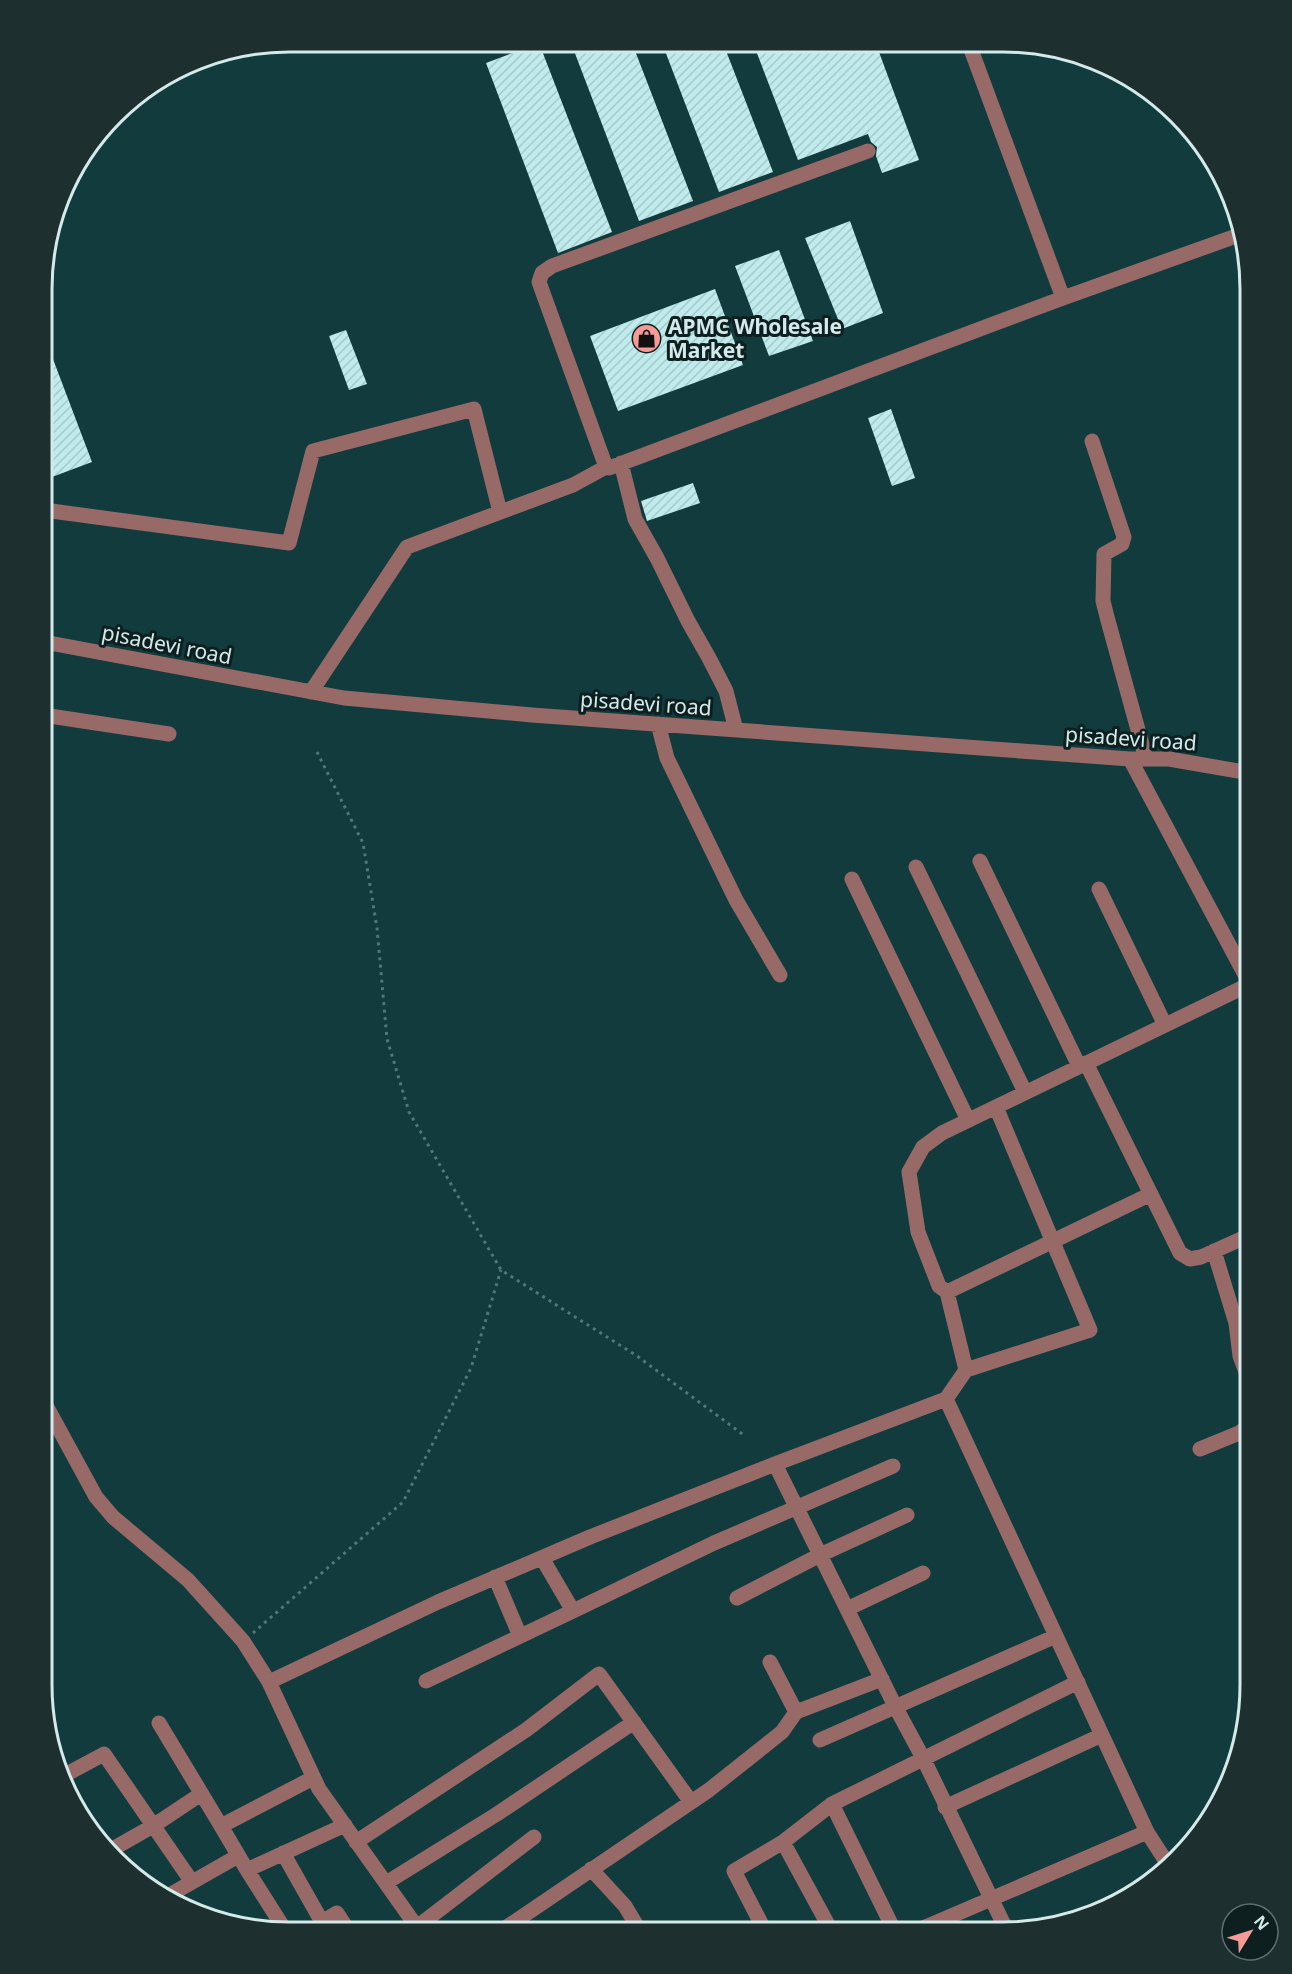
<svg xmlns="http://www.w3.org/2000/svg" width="1292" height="1974" font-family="'Noto Sans',sans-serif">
<defs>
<pattern id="building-hatch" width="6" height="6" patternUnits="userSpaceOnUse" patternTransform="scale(1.5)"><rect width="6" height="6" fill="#bfebec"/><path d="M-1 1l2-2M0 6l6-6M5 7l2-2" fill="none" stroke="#a6cacb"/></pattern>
</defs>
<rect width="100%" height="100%" fill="#123b3d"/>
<path fill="url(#building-hatch)" d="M539 43 612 232 558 253 486 63Z
M571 43H632L693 201 639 221Z
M662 43H723L773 172 719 192Z
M753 43 876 44 919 160 882 173 876 156 877 147 871 142 868 134 798 160Z
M850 221 883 313 842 329 805 238Z
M779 250 813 341 769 356 735 266Z
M715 289 743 365 618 411 590 336Z
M346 330 367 384 349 390 329 336Z
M45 338 92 462 44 480V339Z
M891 409 915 478 892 486 868 418Z
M693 483 700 503 647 521 641 501Z"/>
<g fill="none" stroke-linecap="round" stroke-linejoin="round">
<path stroke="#537677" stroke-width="3" stroke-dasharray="3 4.5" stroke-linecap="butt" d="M317 752 363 843 377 928 387 1039 409 1112 501 1270 637 1356 745 1436
M253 1633 403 1502 471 1368 501 1270"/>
<path stroke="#976a68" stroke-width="15" d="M969 44 1063 298
M868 151 552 266 542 273 539 282 606 467 609 468 1063 298 1239 235
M1092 441 1124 537 1122 544 1104 554 1103 601 1107 617 1146 759
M621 463 635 519 657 558 688 621 709 658 726 691 736 730
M44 510 289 543 313 451 474 409 500 512
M44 642 344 698 532 715 1130 759H1169L1250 773
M311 692 407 547 573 485 606 467
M43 715 169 734
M658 724 667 758 736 900 780 975
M1130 759 1250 984
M980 861 1079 1066
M916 867 1025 1092
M852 879 968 1120
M1099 889 1165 1025
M1086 1063 1180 1253 1190 1259 1201 1257 1250 1235
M996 1107 1090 1330 966 1370 947 1292 939 1286 918 1232 909 1172 923 1147 942 1133 1248 985
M1214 1251 1236 1323 1240 1356 1250 1383
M947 1292 1151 1194
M42 1398 96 1497 113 1517 188 1580 243 1641 269 1682 319 1789 419 1930
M946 1399 1147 1832 1169 1866
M1200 1449 1239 1433 1250 1425
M775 1464 896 1708 923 1758 1007 1931
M542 1558 573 1611 714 1543 893 1466
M495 1577 520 1636
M737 1598 820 1555 907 1515
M847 1609 923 1573
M770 1662 796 1712
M426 1681 573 1611
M269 1682 438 1602 590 1537 775 1464 946 1399 966 1370
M159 1723 221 1826 313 1778
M820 1740 1056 1636
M61 1777 104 1754 192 1882
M832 1804 1078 1682
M945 1807 1102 1735
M221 1826 247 1870 345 1825
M356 1842 526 1730 599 1674 691 1802
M783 1842 832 1932
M109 1851 153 1826 201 1794
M283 1853 322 1922 337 1913 348 1930
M591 1869 625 1906 640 1931
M247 1870 285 1930
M386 1883 497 1814 634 1722
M166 1897 238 1856
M417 1927 534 1837
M501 1931 709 1790 782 1732 796 1712 882 1679
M765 1931 734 1871 783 1842 832 1804 895 1932
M914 1932 1147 1832"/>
</g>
<defs>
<symbol id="shop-disc" viewBox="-11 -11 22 22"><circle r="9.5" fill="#f59b97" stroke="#0e1f20"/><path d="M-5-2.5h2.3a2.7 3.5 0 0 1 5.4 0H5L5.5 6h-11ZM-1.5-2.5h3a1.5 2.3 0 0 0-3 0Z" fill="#111"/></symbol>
</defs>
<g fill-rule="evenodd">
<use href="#shop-disc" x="630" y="322" width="33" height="33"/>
</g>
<g text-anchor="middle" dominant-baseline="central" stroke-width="6" stroke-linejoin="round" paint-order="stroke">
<g font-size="21" font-weight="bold" fill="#d4eaea" stroke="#0e1f20" text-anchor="start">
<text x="668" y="326">APMC Wholesale<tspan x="668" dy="24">Market</tspan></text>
</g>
<g font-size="21" fill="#d4eaea" stroke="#0e1f20">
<text transform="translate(167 644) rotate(11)">pisadevi road</text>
<text transform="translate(646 703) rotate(4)">pisadevi road</text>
<text transform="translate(1131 738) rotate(4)">pisadevi road</text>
</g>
</g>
<path d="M0 0H1292V1974H0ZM289 52H1003A237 237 0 0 1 1240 289V1685A237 237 0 0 1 1003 1922H289A237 237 0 0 1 52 1685V289A237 237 0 0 1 289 52Z" fill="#1e2f30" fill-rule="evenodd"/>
<path fill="none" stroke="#d4eaea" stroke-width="3" d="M289 52H1003A237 237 0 0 1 1240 289V1685A237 237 0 0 1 1003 1922H289A237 237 0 0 1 52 1685V289A237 237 0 0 1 289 52Z"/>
<g transform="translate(1250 1932) rotate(52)"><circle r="28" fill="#0e1f20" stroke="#5d7071" stroke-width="1.5"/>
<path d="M0-4.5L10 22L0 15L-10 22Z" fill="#f59b97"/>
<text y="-9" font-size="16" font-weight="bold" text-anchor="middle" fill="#d4eaea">N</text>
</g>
</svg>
